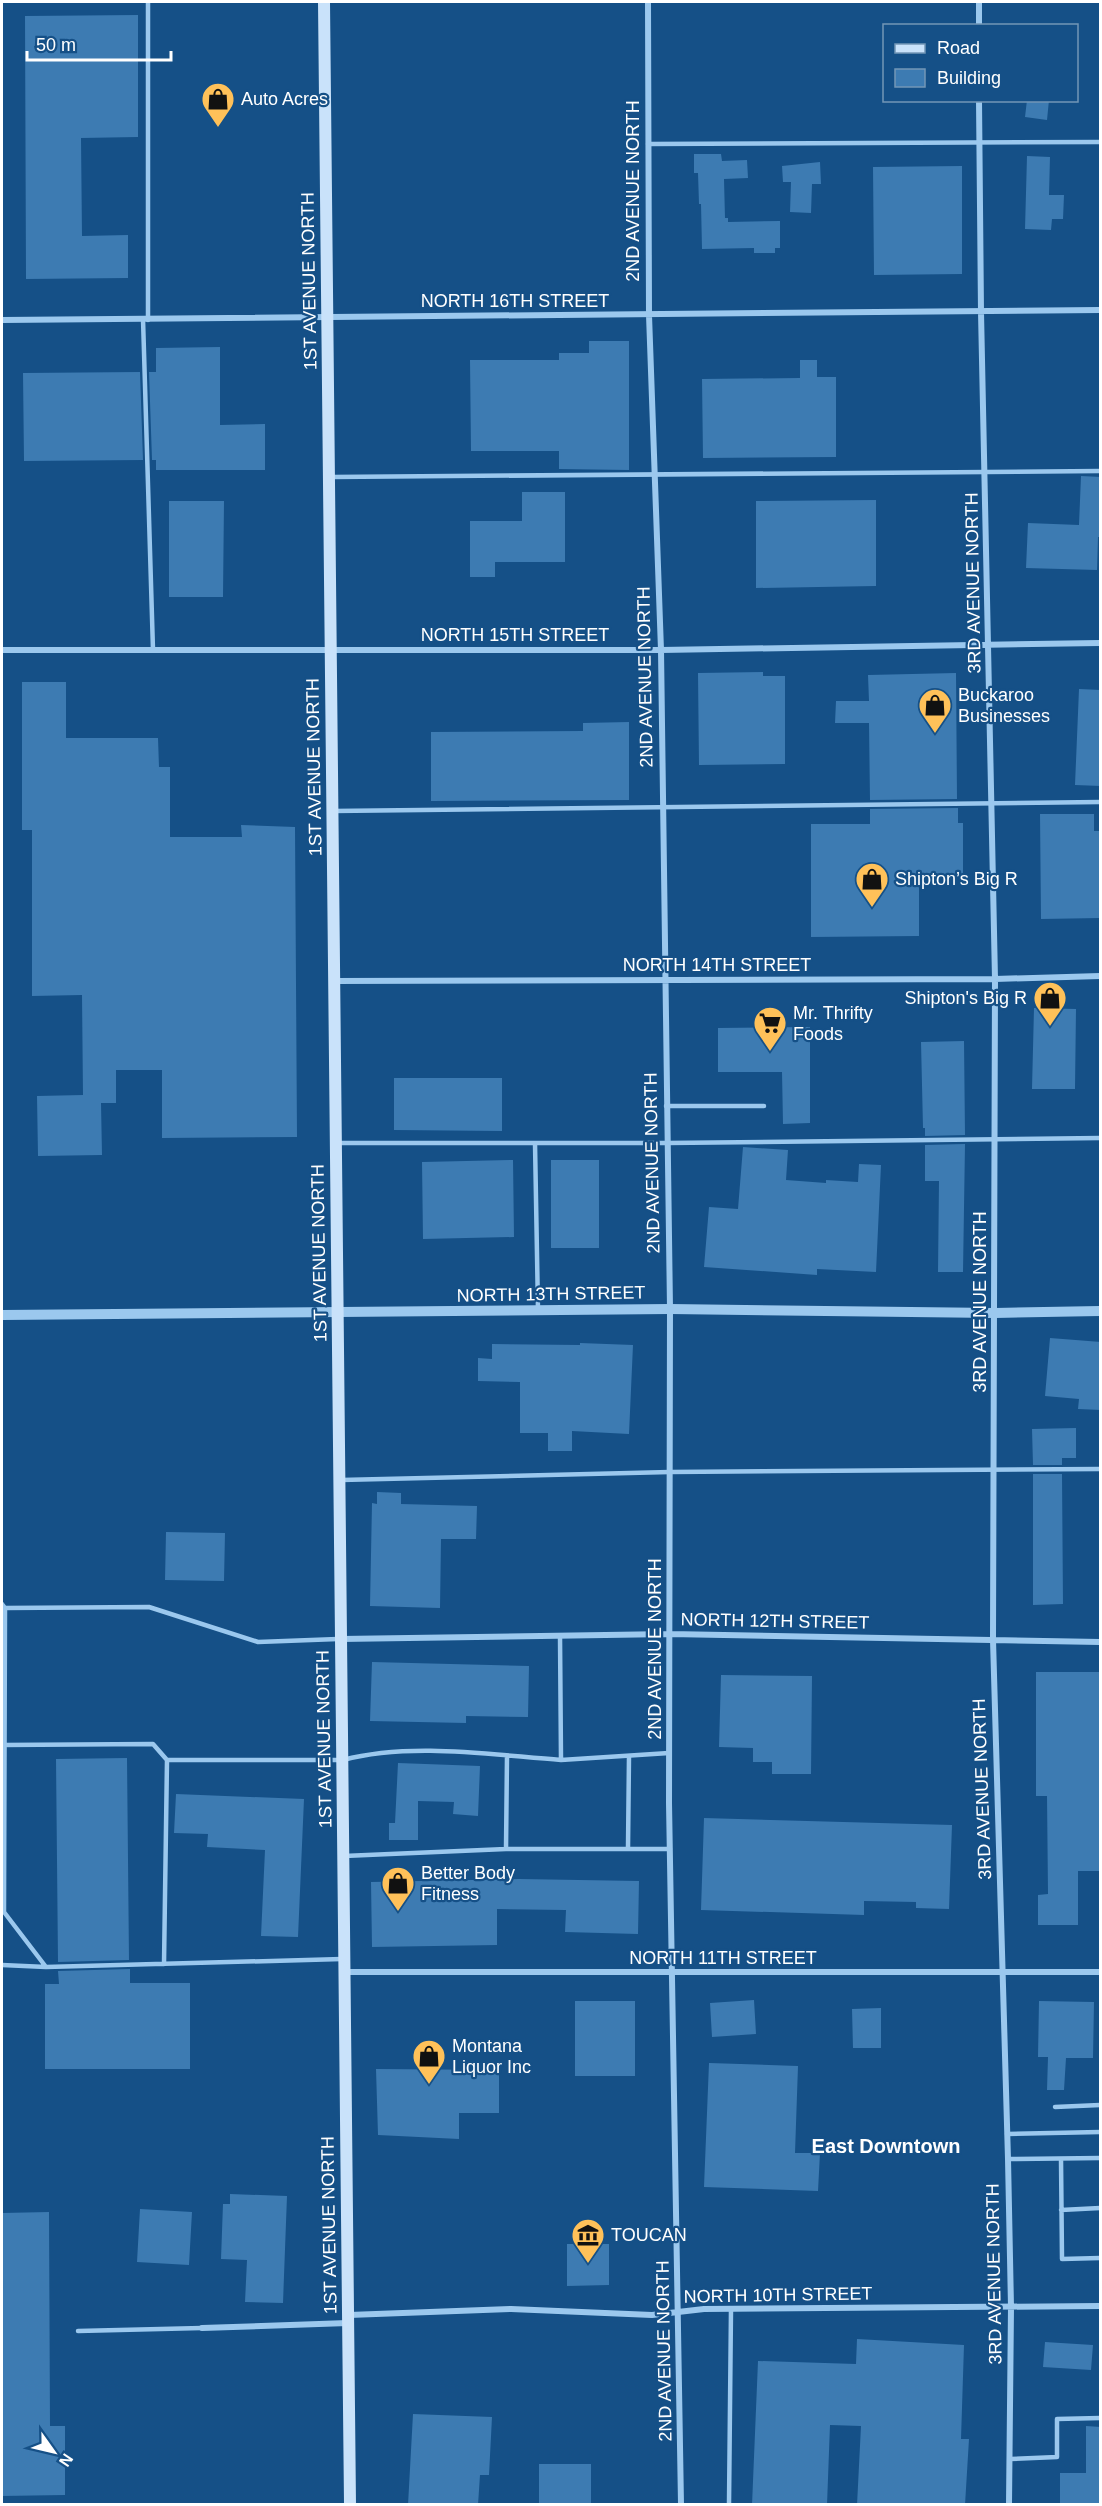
<svg xmlns="http://www.w3.org/2000/svg" width="1102" height="2506" font-family="Helvetica,sans-serif">
<rect width="100%" height="100%" fill="#155087"/>
<path fill="#3d7bb2" d="M138 15V137L81 138 82 236 128 235V278L26 279 25 16Z
M1027 100H1049L1047 120 1025 117Z
M694 154H721L722 161 747 160 748 178 724 179 725 218H728V222L780 221V248H775V253H754V248L702 249 701 204H699L698 173H694Z
M1027 156 1050 157 1049 195H1064L1063 219H1052L1051 230 1025 229Z
M820 162 821 184H812L811 213 790 212 791 182H783L782 166Z
M962 166V274L874 275 873 167Z
M589 341H629V470L559 469V451H471L470 360H559V353H589Z
M220 347V425L265 424V470H156V460H152L149 372H156V348Z
M800 360H817V377H836V457L703 458 702 379 800 378Z
M140 372 143 460 24 461 23 373Z
M1081 476 1101 477V537H1098L1097 570 1026 568 1028 523 1079 525Z
M522 492H565V562H495V577H470V521H522Z
M876 500V586L756 588V501Z
M169 501H224L223 597H169Z
M763 672V676H785V764L699 765 698 673Z
M956 673 957 799 870 800 869 723H835L836 701H869L868 675Z
M22 682H66V738H158L159 767H170V837H242L241 825 295 827 297 1137 162 1138V1070H116V1103H101L102 1155 38 1156 37 1096 83 1095 82 995 32 996V830H22Z
M1079 689 1101 690V786L1075 785Z
M629 722V800L431 801V732L583 731V723Z
M958 808V823H963V875H919V936L811 937V824H870V809Z
M1040 814H1094V831H1101V918L1041 919Z
M1034 1008 1076 1009 1075 1089H1032Z
M810 1027V1123L783 1124 782 1072H718V1028Z
M964 1041 965 1135 925 1136V1128H923L921 1042Z
M394 1078H502V1131L394 1130Z
M965 1144 963 1272H938L939 1181H925V1145Z
M743 1147 788 1150 786 1180 826 1183V1180L858 1182 859 1164 881 1165 876 1272 817 1269V1275L704 1267 709 1207 738 1209Z
M513 1160 514 1237 423 1239 422 1162Z
M551 1160H599V1248H551Z
M1050 1338 1101 1342V1410L1078 1409 1079 1399 1045 1396Z
M580 1343 633 1345 629 1434 572 1431V1451H548V1433H520V1382L478 1381V1358L492 1359V1344L580 1345Z
M1076 1428V1458H1062V1465H1033L1032 1429Z
M1033 1474H1062L1063 1604 1033 1605Z
M377 1492 401 1493V1504L477 1506 476 1539H441L440 1608 370 1606 372 1503 377 1504Z
M166 1532 225 1533 224 1581 165 1580Z
M372 1662 529 1666 528 1717 466 1716V1723L370 1721Z
M1036 1672H1101V1871H1078V1925H1038V1895L1048 1894 1047 1796H1036Z
M721 1675 812 1676 811 1774H772V1762H753V1748L719 1747Z
M127 1758 129 1960 58 1962 56 1759Z
M398 1763 480 1766 478 1816 453 1814 454 1802 418 1801V1840H389V1823H395Z
M176 1794 304 1799 298 1937 261 1936 265 1850 207 1847 208 1834 174 1833Z
M704 1818 952 1825 949 1909 916 1908V1902L864 1901V1915L701 1910Z
M519 1879 639 1881 638 1934 565 1932 566 1910 497 1909V1945L372 1947 371 1882Z
M130 1969V1983H190V2069H45V1984H59L58 1971Z
M754 2000 756 2034 712 2037 710 2003Z
M575 2001H635V2076H575Z
M1039 2001 1094 2002 1093 2058H1066L1064 2090H1047L1048 2057H1038Z
M881 2008V2048H853L852 2009Z
M709 2063 798 2066 795 2153H820L818 2191 704 2187Z
M376 2069 499 2070V2113H459V2139L378 2135Z
M230 2194 287 2196 283 2303 245 2302 247 2260 221 2259 223 2204H230Z
M140 2209 192 2212 189 2265 137 2262Z
M49 2212 50 2426H65V2495L2 2496V2213Z
M567 2244H609V2285L567 2286Z
M857 2339 964 2345 961 2439H969L965 2505H857L861 2426 830 2425 827 2505H752L758 2361 856 2364Z
M1045 2342 1093 2345 1091 2370 1043 2367Z
M413 2414 492 2417 489 2475H480L478 2505H408Z
M1086 2426 1101 2427V2505H1060V2473H1086Z
M539 2464H591V2505H539Z"/>
<g fill="none" stroke-linecap="round" stroke-linejoin="round">
<path stroke="#9bc8ee" stroke-width="4.5" d="M648 144 1100 142
M143 319 153 650
M148 320V2
M332 477 1100 471
M333 811 1100 802
M666 1106H764
M336 1143H667L1100 1138
M535 1143 538 1310
M341 1480 670 1472 1100 1469
M2 1604 5 1608 4 1912 46 1967 342 1959
M5 1608 149 1607 258 1642 338 1639
M560 1636 561 1760 669 1753
M2 1745 153 1744 167 1760
M507 1756 506 1849H670
M628 1848 629 1756
M344 1856 506 1849
M164 1964 167 1760H343C411 1742 492 1755 561 1760
M2 1965 46 1967
M1055 2107 1100 2105
M1007 2134 1100 2132
M1008 2159 1100 2158
M1061 2159 1062 2259 1100 2258
M1061 2210 1100 2208
M78 2331 202 2328
M1010 2459 1057 2457V2419L1100 2418
M729 2504 731 2309"/>
<path stroke="#9bc8ee" stroke-width="6" d="M648 2 649 315 661 650 670 1309 669 1803 681 2504
M979 2V26
M979 100 981 312 995 979 993 1640 1008 2159 1011 2307 1009 2504
M2 320 1100 310
M2 650H661L1100 643
M334 981 995 979 1100 976
M341 1639 670 1634 1100 1642
M345 1972H1100
M349 2315 511 2309 652 2315 704 2309 1100 2306
M202 2328 348 2323"/>
<path stroke="#9bc8ee" stroke-width="10" d="M2 1315 670 1309 995 1313 1100 1311"/>
<path stroke="#c9e2fa" stroke-width="12" d="M324 2 350 2504"/>
</g>
<defs>
<symbol id="shop-pin" viewBox="-11 -11 22 30"><path d="M0 17L-7.5 6A9.5 9.5 0 1 1 7.5 6Z" fill="#ffc159" stroke="#155087"/><path d="M-5-2.5h2.3a2.7 3.5 0 0 1 5.4 0H5L5.5 6h-11ZM-1.5-2.5h3a1.5 2.3 0 0 0-3 0Z" fill="#111"/></symbol>
<symbol id="supermarket-pin" viewBox="-11 -11 22 30"><path d="M0 17L-7.5 6A9.5 9.5 0 1 1 7.5 6Z" fill="#ffc159" stroke="#155087"/><path d="M-6-5.5h2.5l.6 2H6L4.5 2H-2.5L-4.4-4H-6ZM-1.5 3.2a1.3 1.3 0 1 0 .1 0ZM3 3.2a1.3 1.3 0 1 0 .1 0Z" fill="#111"/></symbol>
<symbol id="museum-pin" viewBox="-11 -11 22 30"><path d="M0 17L-7.5 6A9.5 9.5 0 1 1 7.5 6Z" fill="#ffc159" stroke="#155087"/><path d="M0-6L6-3V-2H-6V-3ZM-5-1h2V3h-2ZM-1-1h2V3h-2ZM3-1h2V3H3ZM-6 4H6V6H-6Z" fill="#111"/></symbol>
</defs>
<g fill-rule="evenodd">
<use href="#shop-pin" x="199" y="80" width="38" height="52"/>
<use href="#shop-pin" x="916" y="686" width="38" height="52"/>
<use href="#shop-pin" x="853" y="860" width="38" height="52"/>
<use href="#shop-pin" x="1031" y="979" width="38" height="52"/>
<use href="#supermarket-pin" x="751" y="1004" width="38" height="52"/>
<use href="#shop-pin" x="379" y="1864" width="38" height="52"/>
<use href="#shop-pin" x="410" y="2037" width="38" height="52"/>
<use href="#museum-pin" x="569" y="2216" width="38" height="52"/>
</g>
<g text-anchor="middle" dominant-baseline="central" stroke-width="4.5" stroke-linejoin="round" paint-order="stroke">
<g font-size="18" fill="#fff" stroke="#155087" text-anchor="start">
<text x="241" y="99">Auto Acres</text>
<text x="958" y="695">Buckaroo<tspan x="958" dy="21">Businesses</tspan></text>
<text x="895" y="879">Shipton’s Big R</text>
<text x="1027" y="998" text-anchor="end">Shipton's Big R</text>
<text x="793" y="1013">Mr. Thrifty<tspan x="793" dy="21">Foods</tspan></text>
<text x="421" y="1873">Better Body<tspan x="421" dy="21">Fitness</tspan></text>
<text x="452" y="2046">Montana<tspan x="452" dy="21">Liquor Inc</tspan></text>
<text x="611" y="2235">TOUCAN</text>
</g>
<g font-size="18" fill="#fff" stroke="#155087">
<text transform="translate(633 191) rotate(-90)">2ND AVENUE NORTH</text>
<text transform="translate(309 281) rotate(-91)">1ST AVENUE NORTH</text>
<text x="515" y="301">NORTH 16TH STREET</text>
<text transform="translate(973 583) rotate(-91)">3RD AVENUE NORTH</text>
<text x="515" y="635">NORTH 15TH STREET</text>
<text transform="translate(645 677) rotate(-91)">2ND AVENUE NORTH</text>
<text transform="translate(314 767) rotate(-91)">1ST AVENUE NORTH</text>
<text x="717" y="965">NORTH 14TH STREET</text>
<text transform="translate(652 1163) rotate(-91)">2ND AVENUE NORTH</text>
<text transform="translate(319 1253) rotate(-91)">1ST AVENUE NORTH</text>
<text transform="translate(551 1294) rotate(-1)">NORTH 13TH STREET</text>
<text transform="translate(980 1302) rotate(-90)">3RD AVENUE NORTH</text>
<text transform="translate(775 1621) rotate(1)">NORTH 12TH STREET</text>
<text transform="translate(655 1649) rotate(-90)">2ND AVENUE NORTH</text>
<text transform="translate(324 1739) rotate(-91)">1ST AVENUE NORTH</text>
<text transform="translate(982 1789) rotate(-92)">3RD AVENUE NORTH</text>
<text x="723" y="1958">NORTH 11TH STREET</text>
<text transform="translate(329 2225) rotate(-91)">1ST AVENUE NORTH</text>
<text transform="translate(994 2274) rotate(-91)">3RD AVENUE NORTH</text>
<text transform="translate(778 2295) rotate(-1)">NORTH 10TH STREET</text>
<text transform="translate(664 2351) rotate(-91)">2ND AVENUE NORTH</text>
</g>
<g font-size="20" font-weight="bold" fill="#fff" stroke="#155087">
<text x="886" y="2146">East Downtown</text>
</g>
</g>
<rect width="1102" height="2506" fill="none" stroke="#ffffff" stroke-width="6"/>
<rect x="883" y="24" width="195" height="78" fill="#155087" stroke="#7396b7" stroke-width="1.5"/>
<rect x="895" y="44" width="30" height="9" fill="#c9e2fa" stroke="#7396b7" stroke-width="1.5"/>
<text x="937" y="54" font-size="18" fill="#ffffff">Road</text>
<rect x="895" y="69" width="30" height="18" fill="#3d7bb2" stroke="#7396b7" stroke-width="1.5"/>
<text x="937" y="84" font-size="18" fill="#ffffff">Building</text>
<g transform="translate(54 2452) rotate(124)" stroke="#155087" stroke-width="4.5" paint-order="stroke">
<path d="M0-4.5L10 22L0 15L-10 22Z" fill="#ffffff"/>
<text y="-9" font-size="16" font-weight="bold" text-anchor="middle" fill="#ffffff">N</text>
</g>
<path d="M27 51v9h144v-9" fill="none" stroke="#ffffff" stroke-width="3"/>
<text x="36" y="51" font-size="18" fill="#ffffff" stroke="#155087" stroke-width="4.5" paint-order="stroke">50 m</text>
</svg>
